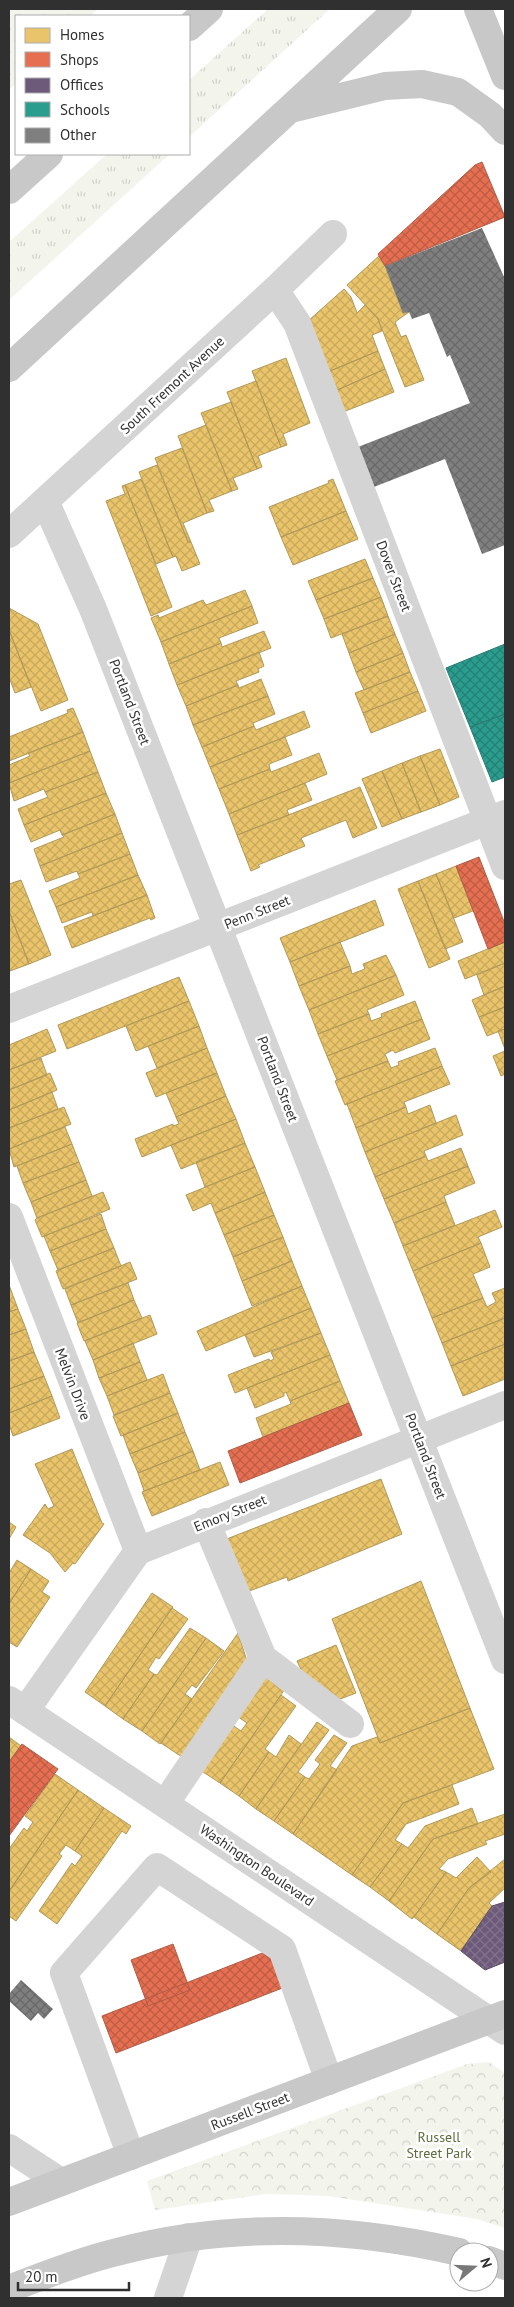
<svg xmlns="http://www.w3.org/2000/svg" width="514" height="2307" font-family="'PT Sans',sans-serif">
<defs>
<pattern id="grass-tufts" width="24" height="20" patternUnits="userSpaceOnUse" patternTransform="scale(1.25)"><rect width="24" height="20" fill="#f3f5ed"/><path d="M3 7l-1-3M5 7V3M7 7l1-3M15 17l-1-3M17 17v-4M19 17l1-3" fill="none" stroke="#d1d2cc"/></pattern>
<pattern id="park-crowns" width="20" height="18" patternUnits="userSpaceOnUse" patternTransform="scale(1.25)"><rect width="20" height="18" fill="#f3f5ed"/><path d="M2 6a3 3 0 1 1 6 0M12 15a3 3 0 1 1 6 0" fill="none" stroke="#d1d2cc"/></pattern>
<pattern id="homes-cross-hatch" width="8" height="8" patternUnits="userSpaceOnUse" patternTransform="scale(1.25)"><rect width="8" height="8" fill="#e9c46a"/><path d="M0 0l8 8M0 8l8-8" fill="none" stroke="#c8a95c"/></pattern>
<pattern id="shops-cross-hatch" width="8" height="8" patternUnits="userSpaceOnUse" patternTransform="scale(1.25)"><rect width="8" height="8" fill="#e76f51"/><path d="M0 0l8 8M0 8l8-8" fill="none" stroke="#bc5c44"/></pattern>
<pattern id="offices-cross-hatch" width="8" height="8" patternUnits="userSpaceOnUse" patternTransform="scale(1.25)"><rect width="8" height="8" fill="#6d597a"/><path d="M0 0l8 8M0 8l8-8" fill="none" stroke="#82738c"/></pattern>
<pattern id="schools-cross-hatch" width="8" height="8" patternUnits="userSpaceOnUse" patternTransform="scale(1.25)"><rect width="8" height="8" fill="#2a9d8f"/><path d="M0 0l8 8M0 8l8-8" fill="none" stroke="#248075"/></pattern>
<pattern id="building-cross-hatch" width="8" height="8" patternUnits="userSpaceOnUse" patternTransform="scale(1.25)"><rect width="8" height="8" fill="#7f7f7f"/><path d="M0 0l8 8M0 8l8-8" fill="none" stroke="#686868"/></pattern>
</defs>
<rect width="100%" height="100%" fill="#fff"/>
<path fill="url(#grass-tufts)" d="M268 9H330L189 137V80Z
M107 154H170L9 300V242Z"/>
<path fill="url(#park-crowns)" d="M9 9H98L90 16H16V83L9 90Z
M489 2062 505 2073V2228L477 2219 328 2196 267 2194 155 2210 147 2181 467 2064Z"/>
<path fill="url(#homes-cross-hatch)" stroke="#b29859" d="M379 256 385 266 403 313 409 312 395 322 401 337 406 335 424 380 405 387 378 319 347 285Z
M344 289 351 297 357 313 365 305 378 319 382 331 372 335 378 351 330 371 308 321Z
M378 351 385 369 335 391 330 371Z
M286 358 310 423 283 434 287 445 281 447 252 371Z
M385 369 394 392 343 412 335 391Z
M256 381 281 447 258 456 262 467 257 469 227 392Z
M231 402 257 469 233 478 238 489 232 491 201 413Z
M206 425 232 491 209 500 214 511 207 513 178 436Z
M182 448 207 513 183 523 191 542H188L155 458Z
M157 465 188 542H191L200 564 182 571 176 556 173 557 139 472Z
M141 479 173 557 156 564 125 485Z
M333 479 346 511 281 537 269 507 329 483 328 481Z
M125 485 172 607 151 616 106 501 125 494 122 486Z
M346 511 358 539 293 565 281 537Z
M365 559 373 578 316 600 308 581Z
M373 578 381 597 324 619 316 600Z
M245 590 252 606 161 642 151 618 158 615 159 618 203 600 206 605Z
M381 597 388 616 331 638 324 619Z
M252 606 258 623 219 638 221 643 169 664 161 642Z
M9 608 38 624 68 700 41 711 9 630Z
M388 616 395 634 349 653 342 634Z
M9 630 31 687 15 693 9 677Z
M264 631 271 648 177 685 169 664 221 643 222 647Z
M395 634 403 653 356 672 349 653Z
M259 652 264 666 258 669 259 672 236 681 238 685 186 706 177 685Z
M403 653 410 672 364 690 356 672Z
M410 672 418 691 363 713 355 693Z
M261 679 268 696 193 725 186 706 238 685 239 688Z
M418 691 426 711 371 733 363 713Z
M268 696 275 714 253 723 254 726 202 747 193 725Z
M73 708 83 732 9 761V737L68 713 67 710Z
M304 711 310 727 210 767 202 747 254 726 256 730Z
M83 732 90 751 9 783V765L30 756 28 753Z
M285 737 292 755 269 764 270 769 219 789 210 767Z
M440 749 459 797 440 805 420 756Z
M90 751 98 772 45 792 44 789 14 801 9 783Z
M319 753 327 774 229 814 219 789 270 769 271 772Z
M420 756 440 805 421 812 402 763Z
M402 763 421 812 402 819 382 771Z
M382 771 402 819 382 827 362 779Z
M98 772 106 793 24 825 18 809 48 797 45 792Z
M305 783 312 800 287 810 289 815 237 835 229 814Z
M360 787 377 828 353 838 346 820 301 838 305 846 258 865 260 867 251 871 237 835Z
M106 793 115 814 62 835 60 830 31 842 24 825Z
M115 814 122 833 40 866 34 849 64 837 62 835Z
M122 833 130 854 78 874 77 871 46 882 40 866Z
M130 854 138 875 56 907 49 891 80 878 78 874Z
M456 866 473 911 454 918 436 874Z
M436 874 463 942 445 949 418 881Z
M138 875 147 895 93 916 92 912 62 923 56 907Z
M21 880 51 955 29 964 9 911V884Z
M418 881 450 959 429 968 398 889Z
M147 895 155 918 151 920 150 918 72 948 64 927Z
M375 900 384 925 290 962 280 938Z
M9 911 29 964 10 971 9 969Z
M340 942 350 966 299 986 290 962Z
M505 942V963L465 979 458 961Z
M386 955 396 975 309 1010 299 986 350 966 352 974 365 969 363 964Z
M505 963V986L484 995 477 975Z
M396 975 404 995 367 1010 369 1014 318 1034 309 1010Z
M179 977 189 1001 67 1049 58 1025Z
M505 986V1007L479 1017 472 1000Z
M189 1001 199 1026 136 1051 126 1026Z
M415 1001 422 1019 327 1056 318 1034 369 1014 371 1021 382 1017 381 1014Z
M505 1007V1029L487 1036 479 1017Z
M422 1019 430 1039 395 1053 393 1050 385 1054 388 1061 337 1080 327 1056Z
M199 1026 207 1048 157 1068 148 1046Z
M47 1029 56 1051 9 1070V1045Z
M505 1029V1049L498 1031Z
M207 1048 217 1073 156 1097 146 1073Z
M435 1048 442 1066 345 1105 335 1081 388 1061 391 1068 399 1065 398 1062Z
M505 1051V1074L501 1076 493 1056Z
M41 1058 47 1075 9 1090V1070Z
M442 1066 450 1084 404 1102 406 1107 356 1128 347 1104Z
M50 1073 57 1090 9 1110V1090Z
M217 1073 226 1096 176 1117 166 1093Z
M52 1092 58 1109 9 1128V1110Z
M226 1096 236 1119 142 1157 135 1139 173 1124V1126L179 1124 176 1117Z
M430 1105 436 1123 365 1152 356 1128 406 1107 408 1114Z
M64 1107 71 1124 9 1149V1128Z
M456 1115 463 1135 424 1151 426 1156 375 1177 365 1152Z
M236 1119 245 1143 181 1169 171 1145Z
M65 1127 72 1144 14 1167 9 1149Z
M245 1143 255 1167 205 1187 196 1162Z
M72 1144 79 1162 23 1183 17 1166Z
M461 1148 468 1166 384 1199 375 1177 426 1156 428 1161Z
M79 1162 86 1180 31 1202 23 1183Z
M468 1166 475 1183 444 1196 446 1202 394 1223 384 1199Z
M255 1167 265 1192 215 1213 211 1203 193 1211 186 1195Z
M86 1180 92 1196 37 1218 31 1202Z
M103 1192 110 1209 42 1237 35 1220 37 1218Z
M265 1192 274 1215 224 1235 215 1213Z
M446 1202 455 1225 403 1246 394 1223Z
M495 1210 502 1227 478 1237 481 1243 413 1271 403 1246Z
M101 1214 106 1229 50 1251 44 1236Z
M274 1215 283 1237 233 1257 224 1235Z
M106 1229 114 1248 58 1270 50 1251Z
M283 1237 292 1261 242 1281 233 1257Z
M481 1243 490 1267 473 1274 483 1298 432 1318 413 1271Z
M114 1248 121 1266 63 1289 56 1271Z
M292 1261 302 1286 252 1306 242 1281Z
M130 1262 137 1279 71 1305 65 1289Z
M128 1283 134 1300 78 1323 71 1305Z
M9 1285 18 1309 9 1312Z
M302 1286 311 1308 206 1351 197 1331Z
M505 1288V1318L442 1343 432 1318 483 1298 487 1307 496 1302 492 1293Z
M134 1300 142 1318 84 1341 77 1323Z
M311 1308 321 1333 254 1357 245 1335Z
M18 1309 26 1329 9 1335V1312Z
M150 1315 157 1334 93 1360 85 1341Z
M505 1318V1344L451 1366 442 1343Z
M26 1329 34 1352 9 1361V1335Z
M321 1333 330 1355 235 1393 228 1375 269 1359 270 1361 274 1359 271 1352Z
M133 1343 140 1362 99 1378 93 1360Z
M505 1344V1379L463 1396 451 1366Z
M34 1352 44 1376 9 1389V1361Z
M330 1355 340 1381 290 1401 286 1392 284 1393V1396L255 1408 247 1388Z
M140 1362 147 1380 107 1396 99 1378Z
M163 1374 170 1393 114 1415 107 1396Z
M44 1376 52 1396 9 1413V1389Z
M340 1381 349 1403 263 1437 256 1418 291 1404 290 1401Z
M170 1393 178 1413 121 1436 113 1416Z
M52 1396 60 1418 13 1436 9 1424V1413Z
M178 1413 185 1432 130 1454 123 1435Z
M185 1432 193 1451 138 1473 130 1454Z
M72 1449 102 1523 104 1524 75 1564 73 1563 65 1572 50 1553 23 1535 45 1504 48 1509 54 1506 35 1464Z
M193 1451 200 1470 144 1491 138 1473Z
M220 1462 229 1485 152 1516 142 1492Z
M381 1479 402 1534 288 1581 287 1577 244 1593 224 1540Z
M9 1522 16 1527 9 1539Z
M17 1560 31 1569 9 1604V1573Z
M31 1569 49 1581 42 1592 50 1597 17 1647 9 1642V1604Z
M421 1581 470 1708 380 1743 332 1619Z
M152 1593 173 1607 172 1608 105 1706 85 1692Z
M172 1608 188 1619 159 1659 156 1657 148 1670 154 1674 123 1719 105 1706Z
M190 1628 206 1638 142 1731 123 1719 154 1674 157 1675Z
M238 1633 247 1661 182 1757 161 1743Z
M206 1638 224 1651 196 1688 192 1685 185 1694 192 1699 160 1744 142 1731Z
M336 1645 356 1693 335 1701 305 1678 297 1661Z
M264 1672 285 1689 220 1783 197 1768 228 1722 241 1731 247 1723 234 1714Z
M281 1695 296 1706 265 1749 269 1752 239 1796 220 1783Z
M470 1708 494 1769 403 1803 352 1875 293 1834 352 1746 377 1737 380 1743Z
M317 1722 329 1730 298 1772 305 1777 274 1821 256 1809Z
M289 1735 301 1744 256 1809 239 1796 269 1752 276 1757Z
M334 1735 347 1743 330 1766 337 1770 293 1834 274 1821 305 1777 309 1779 320 1764 315 1760Z
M9 1737 21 1746 9 1762Z
M55 1774 78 1790 11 1889 9 1887V1849L24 1828 27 1831 33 1822 25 1816Z
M452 1785 459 1804 406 1824 395 1840 402 1844 370 1887 352 1875 403 1803Z
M78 1790 104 1808 75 1851 66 1845 59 1854 62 1856 16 1921 9 1916V1891Z
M104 1808 131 1826 126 1834 122 1831 57 1924 39 1911 72 1863 75 1866 82 1856 75 1851Z
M472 1808 478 1824 433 1839 389 1901 370 1887 402 1844 408 1848 425 1826Z
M505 1814V1834L485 1841 487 1844 448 1859 439 1869 446 1872 414 1917 412 1919 389 1901 433 1839Z
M477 1857 491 1872 469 1888 437 1934 414 1917 446 1872 456 1878Z
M505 1859V1888L489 1903 492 1906 461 1951 437 1934 469 1888Z"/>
<path fill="url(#shops-cross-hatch)" stroke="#b05c47" d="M482 162 505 217 385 266 378 254 475 165Z
M479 857 505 924V942L488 949 456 866Z
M349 1403 362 1435 240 1483 228 1451Z
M22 1744 58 1769 9 1836V1762Z
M173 1944 190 1990 148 2006 131 1960Z
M270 1950 285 1987 116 2053 102 2016Z"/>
<path fill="url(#offices-cross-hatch)" stroke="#5b4d64" d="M505 1902V1962L485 1970 461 1951 492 1906Z"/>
<path fill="url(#schools-cross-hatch)" stroke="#2c7c72" d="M505 644V714L470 727 446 668Z
M505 714V777L492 782 470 727Z"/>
<path fill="url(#building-cross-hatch)" d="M482 228 505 279V545L482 554 445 459 374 487 358 447 470 403 450 355 447 357 429 313 412 319 409 312 403 313 385 266Z
M21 1980 53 2009 44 2019 38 2013 31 2021 9 2001V1994Z"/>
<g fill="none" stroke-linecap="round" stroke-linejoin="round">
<path stroke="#d4d4d4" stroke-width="28" d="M275 290 297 323 505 866
M45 501 93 609 505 1660
M9 534 275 290 333 234
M9 1009 505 814
M9 1217 138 1551
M206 1522 263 1658
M9 1700 505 2031
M25 1711 138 1551 505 1405
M165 1804 263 1658 350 1724
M9 2148 61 2182
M131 2156 64 1973 157 1867 282 1949 329 2081
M168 2298 189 2237"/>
<path stroke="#c8c8c8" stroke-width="28" d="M478 9 505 76
M189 27 209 9
M291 109 385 86 422 84 458 92 490 115 505 131
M9 190 49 154
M9 368 398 9
M9 2202 505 2014
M489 2260 505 2266
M9 2289C44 2275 80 2261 117 2252 230 2222 345 2226 459 2252"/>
</g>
<g text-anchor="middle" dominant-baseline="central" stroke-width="5" stroke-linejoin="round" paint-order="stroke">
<g font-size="14" fill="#303030" stroke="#fff">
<text transform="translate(172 385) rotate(-43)">South Fremont Avenue</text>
<text transform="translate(394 576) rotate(69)">Dover Street</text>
<text transform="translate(130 702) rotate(69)">Portland Street</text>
<text transform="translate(257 912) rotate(-22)">Penn Street</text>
<text transform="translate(278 1079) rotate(69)">Portland Street</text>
<text transform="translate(73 1384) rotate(69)">Melvin Drive</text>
<text transform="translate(426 1456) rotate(69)">Portland Street</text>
<text transform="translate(230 1513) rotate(-22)">Emory Street</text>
<text transform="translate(257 1865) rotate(34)">Washington Boulevard</text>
<text transform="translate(250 2111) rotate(-21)">Russell Street</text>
</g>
<g font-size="14" fill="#5d6d3d" stroke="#fff">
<text x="439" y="2137">Russell<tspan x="439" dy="16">Street Park</tspan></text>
</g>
</g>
<rect width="514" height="2307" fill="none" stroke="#303030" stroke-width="20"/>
<rect x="15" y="15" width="175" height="140" fill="#ffffff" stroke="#acacac"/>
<rect x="25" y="28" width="25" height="15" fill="#e9c46a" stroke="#acacac"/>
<text x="60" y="40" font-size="15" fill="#303030">Homes</text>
<rect x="25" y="52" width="25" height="15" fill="#e76f51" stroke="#acacac"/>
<text x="60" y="65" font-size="15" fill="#303030">Shops</text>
<rect x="25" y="78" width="25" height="15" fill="#6d597a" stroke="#acacac"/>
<text x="60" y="90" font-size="15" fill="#303030">Offices</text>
<rect x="25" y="102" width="25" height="15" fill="#2a9d8f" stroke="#acacac"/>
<text x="60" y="115" font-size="15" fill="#303030">Schools</text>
<rect x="25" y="128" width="25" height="15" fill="#7f7f7f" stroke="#acacac"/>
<text x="60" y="140" font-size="15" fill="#303030">Other</text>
<g transform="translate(474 2267) rotate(71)"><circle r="24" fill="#ffffff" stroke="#acacac"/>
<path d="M0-4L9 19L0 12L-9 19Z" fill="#787878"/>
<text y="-8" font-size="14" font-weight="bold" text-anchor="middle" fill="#303030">N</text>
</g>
<path d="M18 2282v8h111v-8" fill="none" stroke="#303030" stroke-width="2.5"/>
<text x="25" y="2282" font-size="15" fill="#303030" stroke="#ffffff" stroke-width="4" paint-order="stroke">20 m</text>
</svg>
